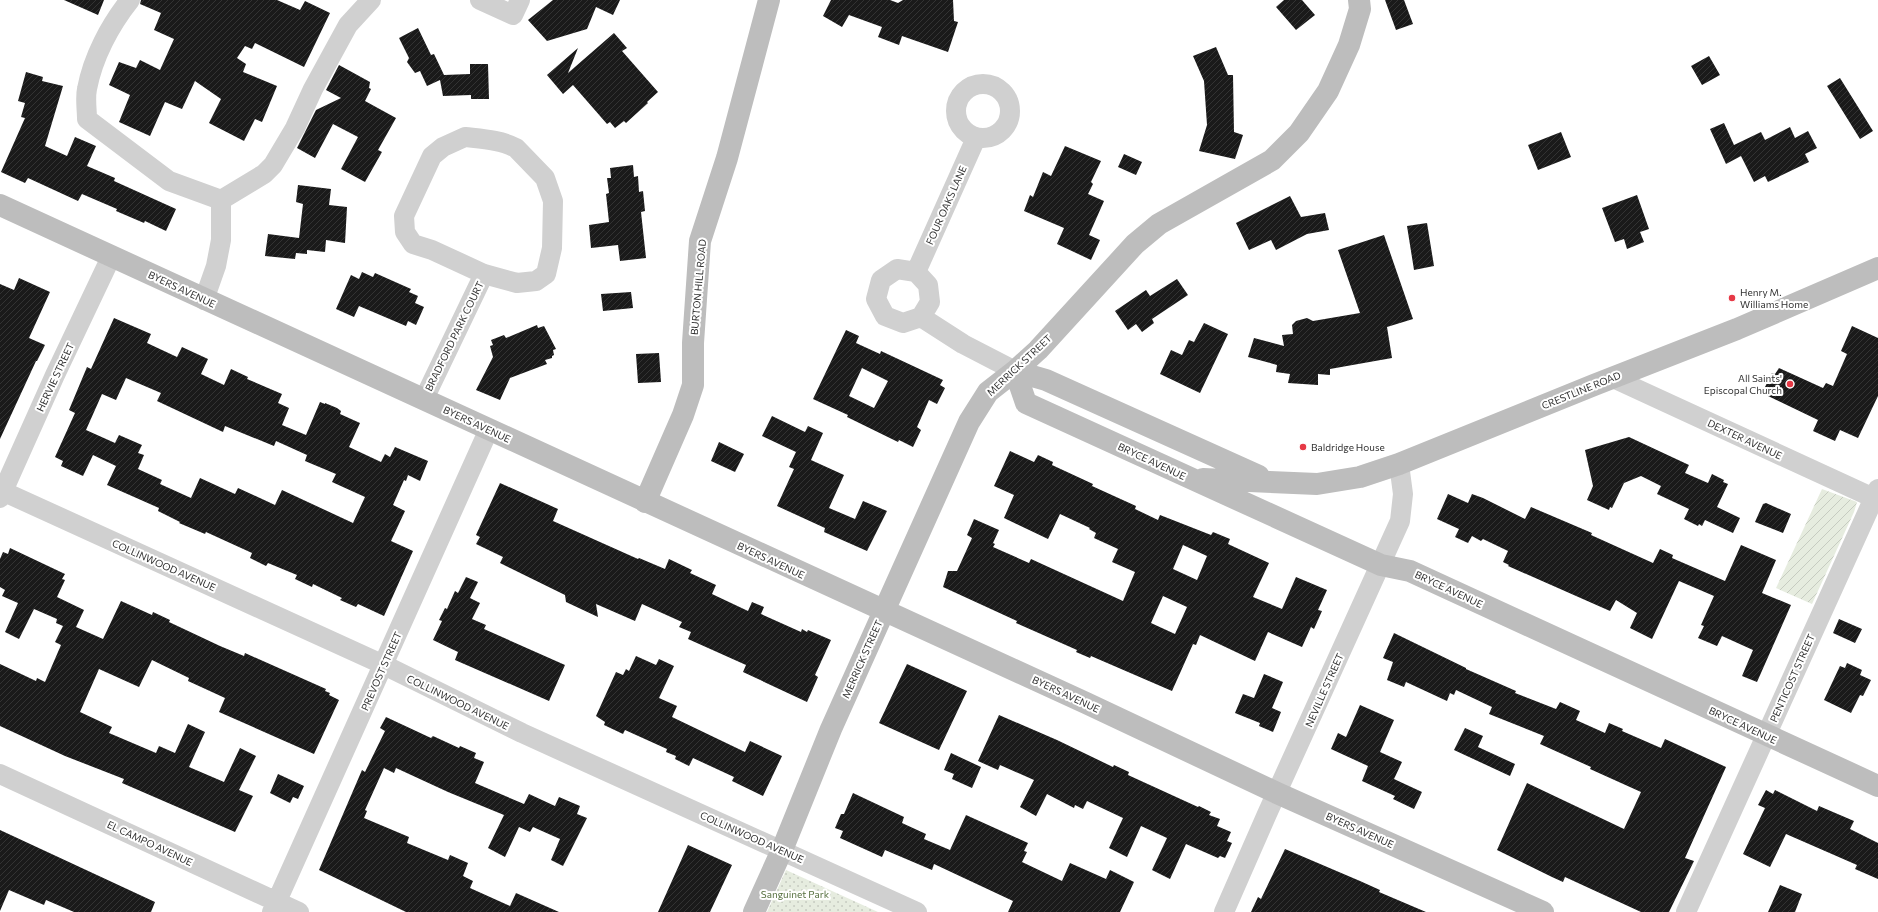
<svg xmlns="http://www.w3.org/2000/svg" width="1878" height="912" font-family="Commissioner,sans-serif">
<defs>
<pattern id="park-dots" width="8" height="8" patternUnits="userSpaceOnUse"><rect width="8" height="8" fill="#e6ecdf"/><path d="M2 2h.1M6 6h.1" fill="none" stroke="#c6cbc0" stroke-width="1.8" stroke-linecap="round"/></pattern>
<pattern id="garden-furrows" width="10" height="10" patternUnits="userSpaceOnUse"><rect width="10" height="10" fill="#e6ecdf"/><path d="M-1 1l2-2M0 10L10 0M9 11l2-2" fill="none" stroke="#c6cbc0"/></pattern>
<pattern id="building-hatch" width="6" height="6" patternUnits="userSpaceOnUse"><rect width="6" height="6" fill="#1a1a1a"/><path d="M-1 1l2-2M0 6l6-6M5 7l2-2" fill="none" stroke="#333"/></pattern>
</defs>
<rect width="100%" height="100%" fill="#fff"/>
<path fill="url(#park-dots)" d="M786 870 878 912H767Z"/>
<path fill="url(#garden-furrows)" d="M1822 489 1857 502 1854 512 1812 604 1776 588Z"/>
<path fill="url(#building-hatch)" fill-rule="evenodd" d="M64 0H104L98 15Z
M141 0H277L300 10 305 1 330 13 304 67 255 43 252 49 245 46 237 58 246 64 243 72 277 86 262 122 255 119 244 141 209 123 221 99 195 81 182 109 165 102 150 136 119 122 130 95 109 85 119 62 136 68 140 60 160 70 174 39 154 30 161 13 140 4Z
M553 0H620L613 15 596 7 587 29 547 41 528 20Z
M831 0H890L898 3 903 0H953L954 21 958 22 948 52 902 36 899 45 878 37 882 27 849 15 842 27 823 16Z
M1284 0H1302L1315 15 1296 30 1276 7Z
M1385 0H1404L1413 24 1396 30Z
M418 28 431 55 434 54 444 75 470 74V64H488L489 99H471V95L443 96 440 80 427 86 420 71 415 73 407 62 409 58 399 38Z
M614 33 627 48 622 51 658 92 647 102 648 103 626 123 624 121 615 128 610 122 607 124 573 85 563 94 547 75 578 48 568 73Z
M1216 47 1228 75H1233L1234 132 1243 135 1235 159 1199 151 1207 125 1204 81 1193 56Z
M1709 56 1720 75 1702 85 1691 66Z
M339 65 370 82 369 88 371 89 365 101 396 118 378 150 382 152 365 182 341 169 358 137 333 124 315 158 297 148 316 110 341 98 326 90Z
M26 72 43 77 42 81 63 86 45 146 67 156 75 137 96 146 87 166 115 178 114 181 176 209 166 231 145 221 144 223 116 211 117 209 82 194 78 201 28 178 25 183 1 172 25 118 21 117 25 103 18 101Z
M1840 78 1873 131 1860 139 1827 86Z
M1724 123 1734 145 1761 132 1765 140 1790 127 1795 138 1808 131 1817 148 1805 154 1809 162 1768 182 1765 176 1754 182 1741 156 1726 164 1710 129Z
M1561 132 1571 157 1538 170 1528 145Z
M1065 146 1101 161 1091 182 1093 184 1088 194 1104 201 1089 235 1100 240 1091 260 1057 244 1064 228 1024 211 1030 195 1033 197 1043 172 1051 176Z
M1124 154 1142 162 1136 175 1118 167Z
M633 165 634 177 638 176 639 192 643 191 645 211 641 212 646 258 620 261 618 245 591 248 589 225 609 222 606 194 609 193 607 178H611L610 168Z
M298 185 331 189 329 205 347 207 345 243 326 240 325 252 307 250V254L296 253 295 259 265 256 268 234 299 238 303 204 296 202Z
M1637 195 1649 229 1640 232 1644 242 1627 249 1624 239 1615 242 1602 208Z
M1290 196 1301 217 1325 213 1329 230 1307 234 1276 250 1271 240 1249 250 1236 223Z
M1427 223 1434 266 1414 270 1407 226Z
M1384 235 1413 319 1387 327 1392 358 1330 369V375L1318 374V385L1288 383 1290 374 1276 372 1277 365 1248 357 1254 338 1284 346 1282 335 1293 334 1292 325 1296 321 1307 318 1313 321 1360 313 1338 250Z
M362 272 373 277 375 273 411 289 409 292 418 296 415 303 424 307 416 325 408 321 406 326 359 306 354 317 336 309 351 275 359 279Z
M19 278 50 292 29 338 45 345 37 361H36L0 439V284L14 290Z
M1177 279 1188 295 1152 319 1154 323 1142 332 1136 324 1128 330 1115 311 1146 290 1150 296Z
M631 292 633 308 603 311 601 294Z
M114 318 151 334 147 343 177 357 182 347 208 359 201 374 224 385 231 369 248 377 247 379 282 394 278 403 289 408 282 425 306 435 320 402 325 404V403L337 408 341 411 340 414 360 423 349 447 381 462 385 454 390 457 395 447 428 461 420 481 408 475 406 481 404 480 393 505 405 511 391 541 413 551 384 616 358 604 356 607 340 600 342 598 313 584 312 587 295 579 297 575 268 563 266 566 250 558 252 553 206 532 205 534 179 523 180 522 158 511 159 508 107 485 116 466 93 455 83 476 61 466 63 461 55 457 75 413 69 410 87 367 91 369ZM126 378 161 393 157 401 223 432 225 426 274 446 276 441 307 455 305 461 336 474 332 482 365 497 353 523 282 490 275 505 238 488 235 494 200 478 191 498 160 484 162 480 138 469 144 455 138 453 142 445 119 435 115 443 86 430 102 394 116 400Z
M1204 323 1228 334 1200 393 1160 374 1171 350 1182 355 1189 340 1194 342Z
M537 325 538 328 544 326 556 349 553 350 554 355 552 356V358L545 360 547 364 510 378 500 400 476 390 493 357 490 346 493 345 491 340 504 335 506 338Z
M1852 326 1878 338V396L1858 438 1840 430 1835 441 1813 431 1818 420 1766 395 1769 389 1765 387 1772 373 1775 374 1779 368 1823 388 1826 383 1833 386 1847 354 1841 351Z
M846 330 859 336 856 343 880 354 881 351 943 380 940 385 945 388 937 404 929 400 917 427 921 430 913 447 899 440 898 442 847 417 848 415 813 399ZM862 368 888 381 874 408 849 396Z
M659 353 661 382 638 383 636 354Z
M772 416 805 432 808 426 823 433 811 460 844 475 829 508 855 519 863 501 887 511 867 551 824 532 825 528 777 506 794 469 789 467 796 452 762 436Z
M1629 437 1689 465 1685 473 1708 483 1712 474 1724 480 1723 482 1728 484 1717 507 1740 518 1733 533 1705 520 1702 526 1699 524 1698 526 1684 519 1689 509 1657 494 1661 486 1641 476 1624 483 1612 508 1610 507 1609 510 1587 500 1593 486 1585 450Z
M719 442 744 454 735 472 711 461Z
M1010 451 1034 462 1038 455 1053 462 1052 465 1093 484 1092 486 1136 506 1135 509 1158 520 1160 515 1211 535 1213 532 1230 539 1228 544 1269 563 1253 597 1282 609 1296 577 1327 590 1318 610 1322 611 1314 629 1311 627 1302 647 1268 632 1255 661 1200 635 1196 645 1193 644 1172 691 1091 656 1090 658 1076 652 1077 650 1016 623 1017 621 943 587 948 571H957L972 538 967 535 974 519 999 530 993 543 995 544 993 547 1029 563 1031 559 1123 601 1135 572 1112 562 1118 549 1094 538 1096 533 1089 529 1090 528 1060 514 1048 539 1004 518 1014 495 994 486ZM1183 545 1207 556 1197 580 1173 569ZM1163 596 1187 607 1175 634 1151 623Z
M500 483 558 509 553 521 638 559 639 558 665 569 669 559 692 570 690 573 716 585 712 594 748 611 752 602 764 607 761 614 801 632 802 629 807 632 808 630 831 640 815 675 818 677 807 702 743 672 746 665 688 639 691 632 679 627 682 622 642 604 635 621 596 604 598 617 566 602 565 595 500 563 503 557 476 544 480 537 476 535Z
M1448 494 1468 503 1472 494 1483 498 1525 519 1531 507 1592 533 1591 535 1653 563 1660 549 1673 555 1672 558 1725 581 1741 545 1776 560 1762 593 1791 605 1757 682 1742 676 1753 650 1722 636 1717 646 1698 638 1704 626 1701 625 1714 596 1679 581 1652 639 1630 628 1637 613 1616 600 1610 611 1508 566 1509 565 1503 562 1508 551 1483 539 1481 541 1472 536 1468 543 1455 537 1459 529 1437 519Z
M1766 503 1791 514 1783 533 1755 522 1763 504Z
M10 548 65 574 62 579 65 580 57 597 84 610 76 627 103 639 121 601 152 615 153 612 170 620 169 622 220 646 244 656 245 653 326 689 325 691 330 693 329 695 339 700 314 754 219 712 225 698 188 681 189 678 152 660 139 687 99 669 80 712 112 727 109 733 156 753 159 746 175 753 188 724 205 732 189 767 224 782 240 748 256 756 239 790 253 796 235 832 122 783 124 779 65 756 0 726V664L36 681 37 678 45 682 61 645 55 642 63 626 56 623 57 619 34 609 19 639 5 632 18 603 2 596 5 590 0 587V559L3 552 8 554Z
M466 577 478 582 470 598 480 603 472 619 486 625 484 629 565 665 549 701 455 660 458 652 433 640 442 621 439 620 445 608 447 609 455 591 458 593Z
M1839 619 1862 629 1855 643 1833 633Z
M1394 633 1466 668V669L1516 691 1515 693 1556 709 1560 702 1580 711 1576 720 1605 733 1609 723 1623 729 1622 731 1661 748 1665 739 1726 767 1685 858 1694 861 1669 912H1641L1565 877 1563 882 1552 877 1497 850 1527 783 1624 829 1641 792 1590 769 1591 767 1540 744 1544 736 1489 714 1492 707 1456 690 1454 695 1450 693 1447 701 1406 682 1404 687 1387 680 1393 662 1383 658Z
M636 656 656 665 659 659 674 666 659 698 677 706 672 717 745 752 750 741 782 756 763 796 732 781 734 777 693 758 689 766 675 759 676 756 666 752 667 749 625 730 623 734 604 725 605 722 596 716 616 672 623 675 626 669 629 671Z
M1847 663 1862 670 1860 675 1871 680 1863 696 1860 695 1851 713 1824 700 1840 666 1845 668Z
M907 664 967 691 939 750 879 723Z
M1264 674 1283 682 1272 708 1281 712 1273 732 1259 726 1260 723 1235 713 1243 694 1254 698Z
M1360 705 1394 720 1380 752 1402 762 1394 779 1422 792 1414 809 1393 799 1395 796 1362 781 1368 766 1331 749 1338 733 1346 737Z
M999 715 1057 740 1113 767 1114 765 1129 772 1128 775 1198 807 1199 806 1211 812 1209 815 1220 819 1217 826 1231 832 1227 841 1232 843 1225 858 1220 856 1218 858 1186 844 1170 879 1152 870 1167 838 1141 826 1127 857 1109 848 1123 818 1087 801 1083 809 1075 805 1074 808 1047 794 1036 816 1020 807 1034 780 1000 765 998 770 978 761Z
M386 717 431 738 433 736 459 748 460 746 476 753 474 758 484 762 475 783 524 804 529 794 555 806 559 797 580 806 577 814 587 818 563 866 551 860 560 839 533 827 530 832 519 827 505 857 488 848 504 815 448 792 396 768 394 773 384 768 365 810 367 811 364 818 409 837 407 843 448 860 450 855 468 863 463 876 473 881 470 888 510 906 516 893 559 912H406L319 870 362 770 365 772 385 731 380 728Z
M1465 728 1483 736 1478 747 1515 764 1510 776 1454 750Z
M951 753 981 767 972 788 952 779 954 774 944 770Z
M278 774 304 786 298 799 293 797 290 803 270 793Z
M1766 790 1773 794 1775 790 1817 811 1819 806 1854 821 1850 829 1878 843V879L1855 869 1857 865 1786 834 1770 867 1743 854 1765 808 1758 805Z
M853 793 904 817 902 823 926 834 924 839 950 850 966 815 1028 843 1024 851 1027 852 1022 862 1062 881 1070 863 1106 879 1110 870 1134 882 1120 912H1008L1013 901 934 864 932 870 885 850 882 857 840 838 843 831 835 828 841 814H844Z
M0 830 155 902 151 912H74L46 900 44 905 9 890 0 911Z
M688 845 732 865 710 912H658Z
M1285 849 1360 881 1380 890 1379 892 1426 912H1251L1258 897 1261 899Z
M1780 885 1802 894 1795 912H1768Z"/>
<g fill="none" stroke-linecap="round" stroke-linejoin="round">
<path stroke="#d0d0d0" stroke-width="20" d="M130 0C110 25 93 57 87 89 85 98 87 110 87 119L169 181 221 200
M480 0 513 15 520 0
M956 111a27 27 0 1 1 54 0a27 27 0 1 1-54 0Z
M465 137C482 139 501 140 516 148L545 178 553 201 552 248 546 274 536 281 517 283 484 274 432 250 413 244 405 232 404 216 432 156 443 147Z
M897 269 916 272 928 285 930 302 921 317 903 323 885 316 876 299 881 280Z
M916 272 976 138
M204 300 216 266 221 240V200L264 174 273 165 295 128 313 89 348 25 371 0
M921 317 963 344 1015 371
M1613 378 1878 500
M424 399 484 274
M0 490 384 665 522 733 917 912
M0 498 55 375 111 257
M0 774 299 912
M272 912 489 429
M1224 912 1267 814 1400 521 1403 494 1399 464
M1686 912 1878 489"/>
<path stroke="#bdbdbd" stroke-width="22" d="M0 205 1086 703 1277 793 1543 912
M1015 371 1026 403 1381 565 1410 571 1878 786
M1015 371 1046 380 1259 476
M1203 479 1317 484 1360 477 1399 464 1594 385 1737 329 1878 268
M645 502 683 415 693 385V343L700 241 727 158 769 0
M754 912 782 850 831 729 884 611 969 422 988 392 1015 371 1038 350 1135 244 1159 224 1272 160 1299 133 1328 91 1349 45 1360 9 1359 0"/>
</g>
<g fill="#e63946" stroke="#fff" stroke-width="1.5">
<circle cx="1732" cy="298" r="4"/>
<circle cx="1790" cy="384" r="4"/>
<circle cx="1303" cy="447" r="4"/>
</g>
<g text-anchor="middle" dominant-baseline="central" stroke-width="4" stroke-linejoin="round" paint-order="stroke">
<g font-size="10" fill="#333" stroke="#fff">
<text transform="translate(946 205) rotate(-66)">FOUR OAKS LANE</text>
<text transform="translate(698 287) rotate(-85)">BURTON HILL ROAD</text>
<text transform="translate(182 289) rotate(25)">BYERS AVENUE</text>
<text transform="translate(454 336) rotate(-64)">BRADFORD PARK COURT</text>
<text transform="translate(1019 365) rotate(-43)">MERRICK STREET</text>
<text transform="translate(55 377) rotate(-65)">HERVIE STREET</text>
<text transform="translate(1581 390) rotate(-22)">CRESTLINE ROAD</text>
<text transform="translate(477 424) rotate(25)">BYERS AVENUE</text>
<text transform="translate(1745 439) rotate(25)">DEXTER AVENUE</text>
<text transform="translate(1152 461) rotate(25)">BRYCE AVENUE</text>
<text transform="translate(771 560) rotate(25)">BYERS AVENUE</text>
<text transform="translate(164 565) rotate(24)">COLLINWOOD AVENUE</text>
<text transform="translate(1449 589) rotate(25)">BRYCE AVENUE</text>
<text transform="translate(862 659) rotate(-66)">MERRICK STREET</text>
<text transform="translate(381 671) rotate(-66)">PREVOST STREET</text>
<text transform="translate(1792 678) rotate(-66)">PENTICOST STREET</text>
<text transform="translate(1324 690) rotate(-66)">NEVILLE STREET</text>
<text transform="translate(1066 694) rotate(25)">BYERS AVENUE</text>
<text transform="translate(458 702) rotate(26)">COLLINWOOD AVENUE</text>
<text transform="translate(1743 725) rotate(25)">BRYCE AVENUE</text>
<text transform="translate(1360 830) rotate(24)">BYERS AVENUE</text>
<text transform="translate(752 837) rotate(24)">COLLINWOOD AVENUE</text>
<text transform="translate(150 843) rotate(25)">EL CAMPO AVENUE</text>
</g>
<g font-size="10" fill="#333" stroke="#fff" text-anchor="start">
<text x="1740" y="292">Henry M.<tspan x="1740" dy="12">Williams Home</tspan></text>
<text x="1782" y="378" text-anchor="end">All Saints'<tspan x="1782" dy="12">Episcopal Church</tspan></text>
<text x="1311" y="447">Baldridge House</text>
</g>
<g font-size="10" fill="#56703f" stroke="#fff">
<text x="795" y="894">Sanguinet Park</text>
</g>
</g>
</svg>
